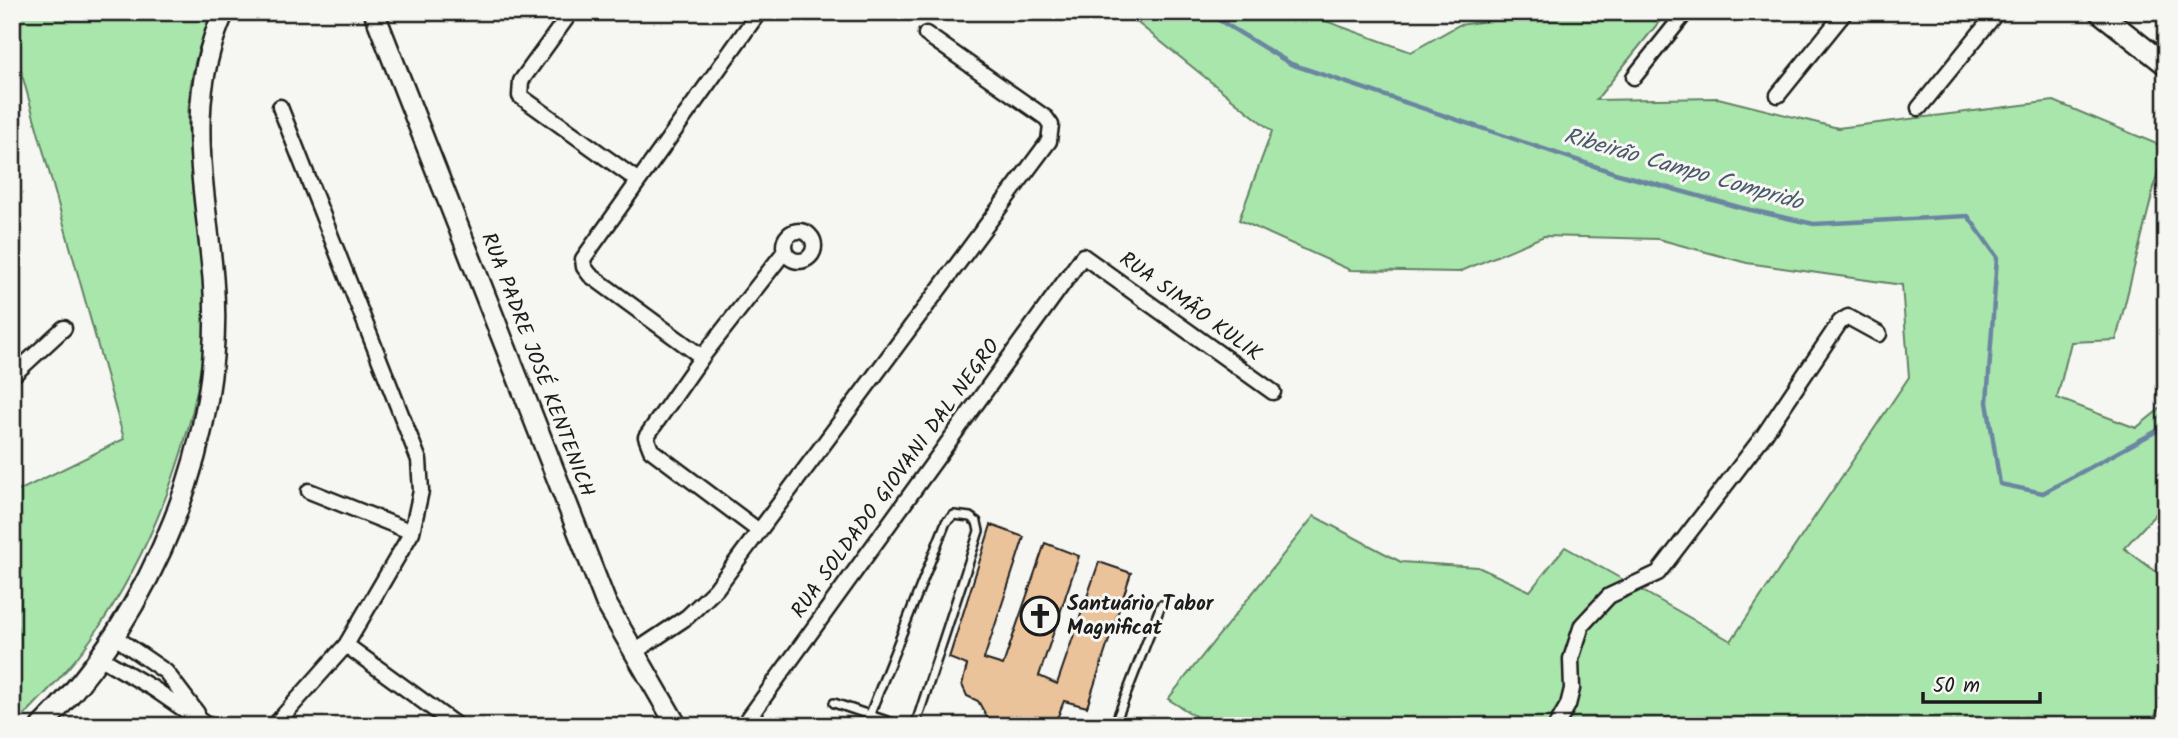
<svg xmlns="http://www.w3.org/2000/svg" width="2178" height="738" font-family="Kalam,sans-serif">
<rect width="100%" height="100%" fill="#f6f6f2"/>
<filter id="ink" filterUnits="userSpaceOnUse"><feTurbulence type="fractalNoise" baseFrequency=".0143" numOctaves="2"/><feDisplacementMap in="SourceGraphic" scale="14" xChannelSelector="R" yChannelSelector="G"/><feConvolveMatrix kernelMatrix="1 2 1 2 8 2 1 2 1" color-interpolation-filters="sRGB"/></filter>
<g filter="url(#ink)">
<path fill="#a9e6ac" stroke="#628164" stroke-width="2" d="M12 12H214C163 111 203 195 205 298 208 411 156 546 91 639 69 670 41 698 14 726L12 494 124 439 12 39Z
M1124 12H1301L1411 52 1459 25 1551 12H1667L1596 100 1718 98 1838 128 2054 101 2164 147 2116 340 2071 342 2057 398 2136 428 2166 404V503L2124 548 2166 579V697L2149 726H1211L1168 699 1314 516 1401 562 1478 567 1530 591 1565 547 1731 641 1909 377 1902 285 1747 263 1658 239 1544 236 1459 272 1350 270 1239 220 1272 131Z"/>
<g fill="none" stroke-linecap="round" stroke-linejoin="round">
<path stroke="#6b86a1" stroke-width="4.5" d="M1206 12 1291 64 1615 173 1742 208 1814 224 1968 216 1997 257 1987 402 2000 484 2043 493 2166 426"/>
</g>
<path fill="#ebc39b" stroke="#1c1c1c" stroke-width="2" d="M991 525 1024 537 984 659 1003 665 1045 543 1079 556 1039 676 1057 684 1099 562 1131 573 1087 707 1064 701 1058 716 1046 724 1036 720 1024 726H992L978 701 967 696 962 685 967 665 949 658Z"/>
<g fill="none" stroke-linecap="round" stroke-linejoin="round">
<defs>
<path id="lane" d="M834 703 902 726
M870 714 946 522 954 515 970 517 977 522 979 531 915 726
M1114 726 1161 605"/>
<path id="street" d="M571 12 521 81 520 96 637 180
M1634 77 1686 12
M1778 95 1845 12
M1919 108 1997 12
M784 246a15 15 0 1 1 30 0a15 15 0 1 1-30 0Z
M702 357 590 275 584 267 583 259 759 12
M12 376 64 328
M309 491 412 532
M759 531 651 450 646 437 702 357 785 251
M115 637 166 672 197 713
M346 645 457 726
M633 653 687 617 716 589 1049 141 1051 125 1046 118 926 34
M101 658 154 689 208 726
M274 726 346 645 412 532 421 491 419 460 280 107
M743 726 1083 256 1273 392
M1556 726 1568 705 1572 689 1571 659 1582 625 1609 596 1658 573 1764 435 1840 322 1848 317 1879 334"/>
<path id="secondary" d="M374 12 606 603 677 726
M2099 12 2166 65
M41 726C152 617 227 435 213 278 205 185 183 102 224 12"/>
</defs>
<use href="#lane" stroke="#1c1c1c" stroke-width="12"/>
<use href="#street" stroke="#1c1c1c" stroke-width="19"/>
<use href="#secondary" stroke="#1c1c1c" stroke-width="24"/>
<use href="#lane" stroke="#f6f6f2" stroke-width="7"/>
<use href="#street" stroke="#f6f6f2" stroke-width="14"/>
<use href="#secondary" stroke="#f6f6f2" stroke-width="19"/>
</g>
</g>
<defs>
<symbol id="church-ring" viewBox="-11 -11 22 22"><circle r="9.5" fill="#f6f6f2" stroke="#1c1c1c" stroke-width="1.5"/><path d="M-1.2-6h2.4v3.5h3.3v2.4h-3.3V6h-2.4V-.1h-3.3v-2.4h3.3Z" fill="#1c1c1c"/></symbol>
</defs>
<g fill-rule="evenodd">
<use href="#church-ring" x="1018" y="594" width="44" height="44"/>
</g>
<g text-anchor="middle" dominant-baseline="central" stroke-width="6" stroke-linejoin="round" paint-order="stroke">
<g font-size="21" fill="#1c1c1c" stroke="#f6f6f2">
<text transform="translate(1190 307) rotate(36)">RUA SIMÃO KULIK</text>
<text transform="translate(537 365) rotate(69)">RUA PADRE JOSÉ KENTENICH</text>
<text transform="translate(896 479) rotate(-54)">RUA SOLDADO GIOVANI DAL NEGRO</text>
</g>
<g font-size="21" font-weight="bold" fill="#1c1c1c" stroke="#f6f6f2" text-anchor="start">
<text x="1067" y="604">Santuário Tabor<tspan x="1067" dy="24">Magnificat</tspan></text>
</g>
<g font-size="23" font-style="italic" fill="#4a5a6a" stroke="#f6f6f2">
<text transform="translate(1683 170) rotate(16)">Ribeirão Campo Comprido</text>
</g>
</g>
<rect width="2178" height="738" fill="none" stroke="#f6f6f2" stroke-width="42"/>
<rect x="21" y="21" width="2136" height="696" fill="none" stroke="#1c1c1c" stroke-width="2.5" filter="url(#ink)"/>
<path d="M1923 692v10h117v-10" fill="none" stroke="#1c1c1c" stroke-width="3.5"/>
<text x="1933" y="692" font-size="21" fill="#1c1c1c" stroke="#f6f6f2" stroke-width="5" paint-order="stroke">50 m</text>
</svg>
